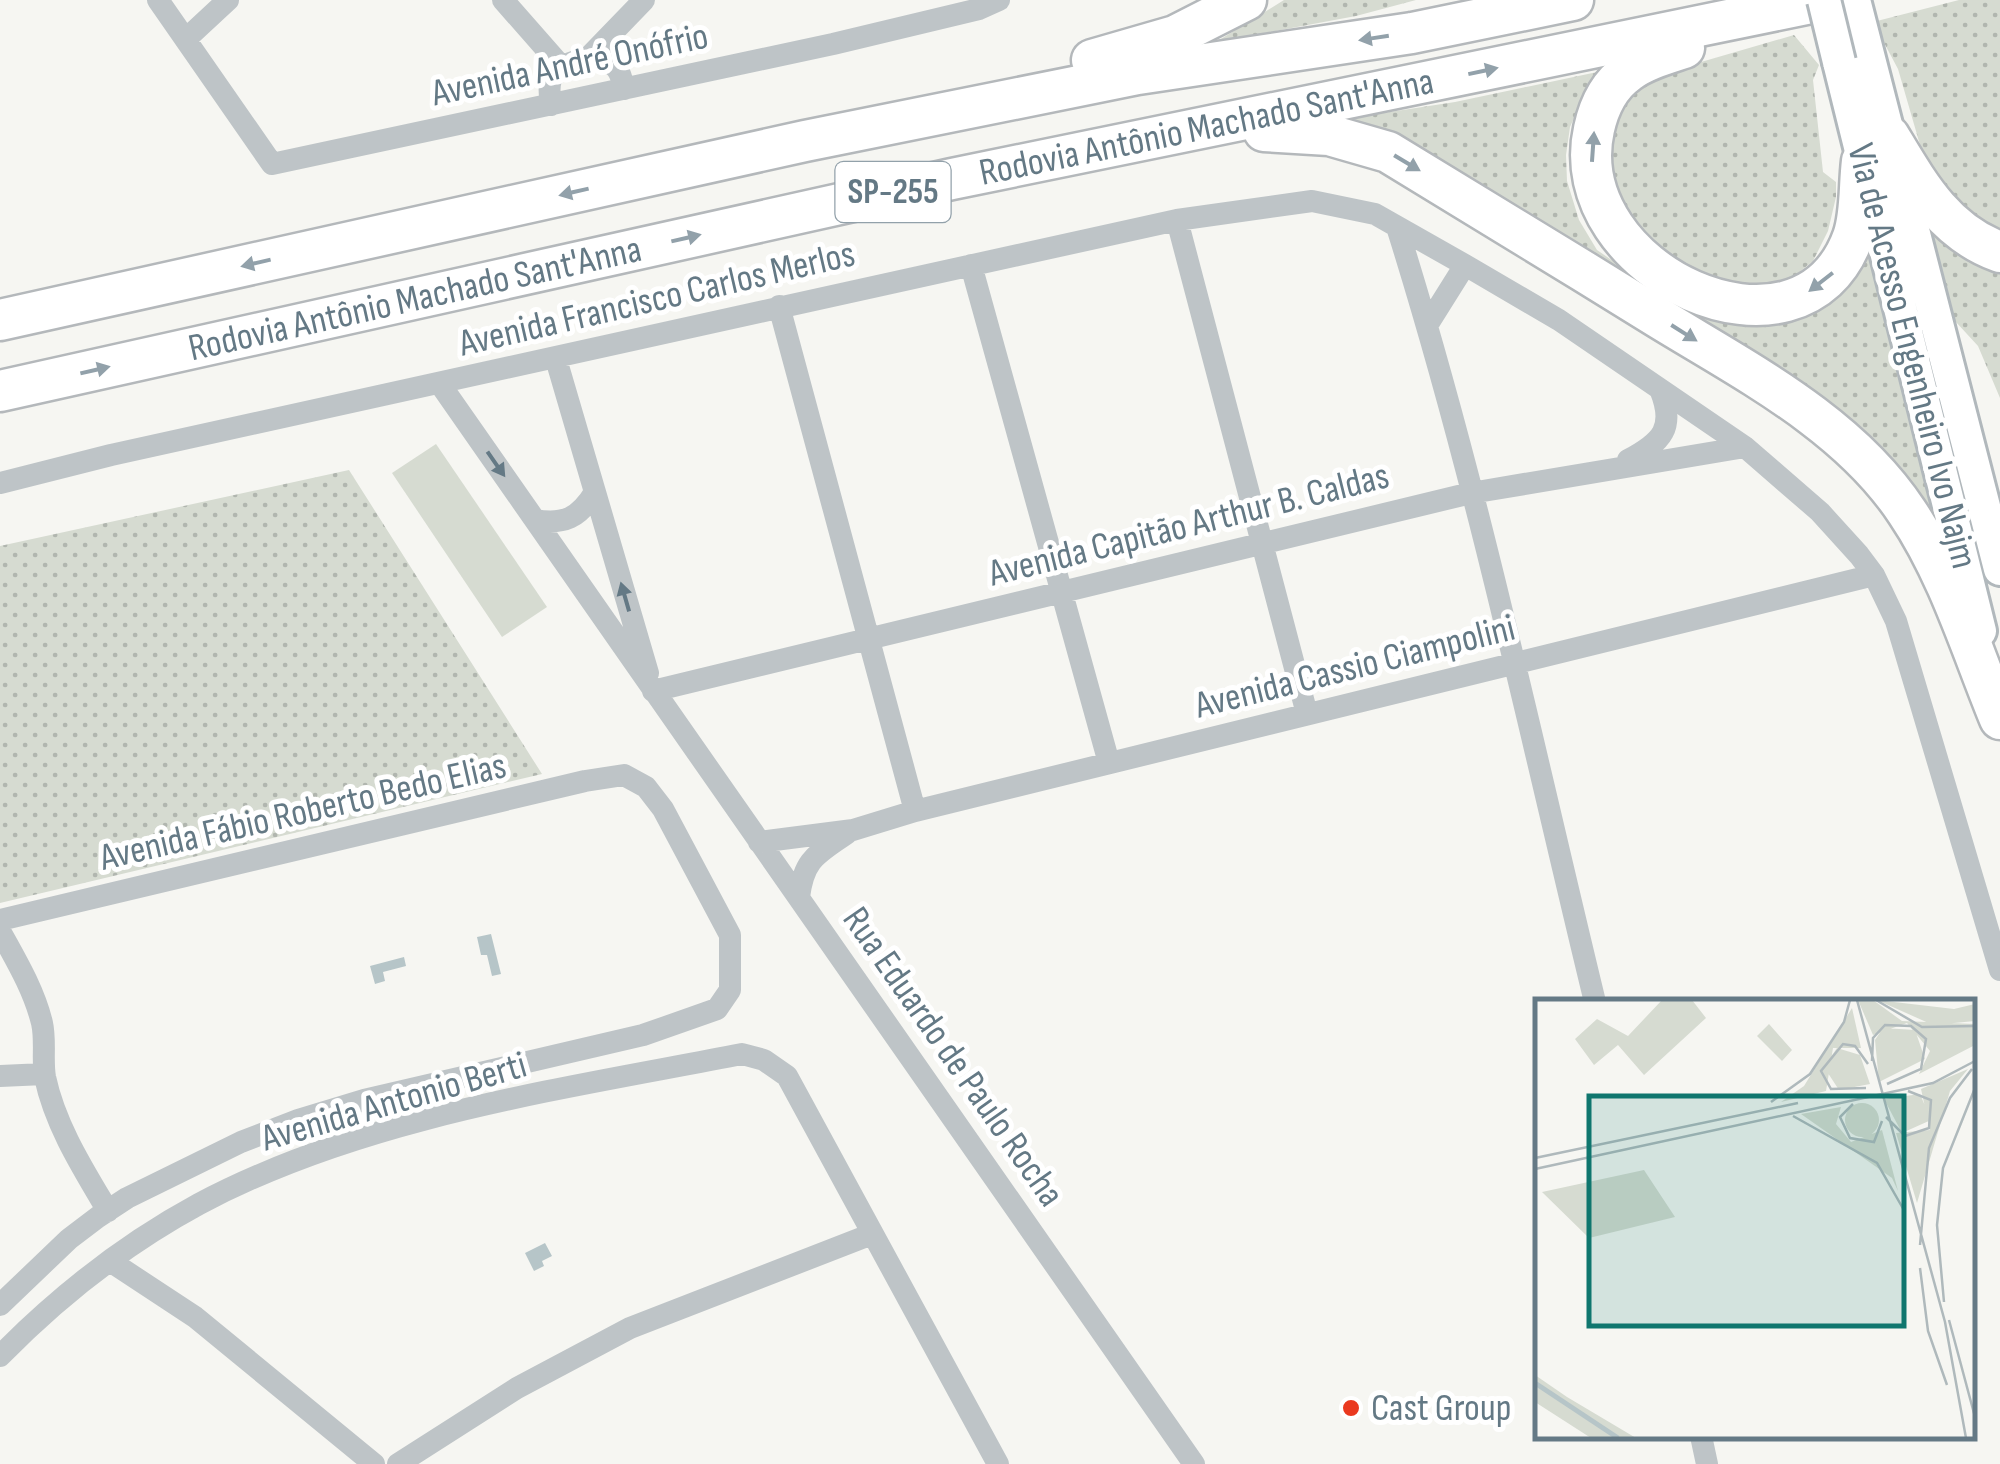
<svg xmlns="http://www.w3.org/2000/svg" width="2000" height="1464" font-family="'Sofia Sans Condensed',sans-serif">
<defs>
<pattern id="grass-dots" width="8" height="8" patternUnits="userSpaceOnUse" patternTransform="scale(2.5)"><rect width="8" height="8" fill="#d6dbd1"/><path d="M2 2h.1M6 6h.1" fill="none" stroke="#b1b6af" stroke-width="1.8" stroke-linecap="round"/></pattern>
</defs>
<rect width="100%" height="100%" fill="#f6f6f2"/>
<path fill="url(#grass-dots)" d="M1284 0H1416L1356 16 1216 42Z
M1959 0H2000V241L1929 176 1898 69 1873 22Z
M1794 35 1819 65 1813 80 1823 172 1836 182V197L1828 231 1813 261 1787 282 1708 288 1622 232 1604 143 1629 83Z
M1602 71 1583 98 1570 127 1566 155 1567 181 1579 220 1597 250 1664 296 1757 318 1861 216C1895 347 1924 479 1960 609L1890 476 1344 119 1455 102Z
M1919 204 2000 263V398L1978 346 1944 309Z
M349 470 542 774 0 903V546Z"/>
<path fill="#d6dbd1" d="M436 444 547 607 502 637 392 473Z"/>
<path fill="#b6c5c8" d="M491 934 501 974 492 976 487 955H481L477 937Z
M404 957 406 966 383 972 385 981 375 984 370 966Z
M545 1243 552 1256 542 1261 544 1266 534 1271 525 1253Z"/>
<g fill="none" stroke-linecap="round" stroke-linejoin="round">
<defs>
<path id="secondary" d="M1854 0 2000 569
M1839 62 1980 631"/>
<g id="highway">
<path d="M1684 48C1666 54 1644 60 1628 72 1608 86 1599 106 1594 129 1562 271 1801 382 1853 237 1861 215 1859 185 1862 161"/>
<path d="M1092 60 1175 36 1246 0"/>
<path d="M1264 131 1329 135 1388 152C1478 207 1569 262 1659 318 1747 372 1849 424 1907 512 1949 574 1972 651 2000 719"/>
<path d="M1889 136C1918 184 1944 232 2000 252"/>
<path d="M0 320 805 141 1138 74 1412 33 1573 0"/>
<path id="s1" d="M0 391 952 179 1826 0"/>
</g>
</defs>
<use href="#secondary" stroke="#b1b8bc" stroke-width="38"/>
<use href="#highway" stroke="#b4b8bb" stroke-width="45"/>
<path stroke="#bec4c7" stroke-width="22" d="M158 0 272 164 833 44 979 9 999 0
M503 0 561 66
M186 39 228 0
M587 59 644 0
M551 105C550 97 548 88 551 80 559 60 599 51 615 67 621 72 622 81 624 89
M1177 220 1307 714
M1397 227C1477 481 1532 743 1595 1002
M971 265 1109 763
M779 306 915 811
M1428 324 1465 265
M556 359 648 673
M440 384 1194 1464
M1628 460C1662 442 1676 428 1660 389
M0 483 111 455 1177 220 1312 201 1375 214 1465 265 1559 320 1745 447 1820 512 1859 555 1874 575 1896 621 2000 970
M535 520C564 525 579 518 595 492
M653 691 1471 493 1745 447
M759 842 853 830 915 811 1874 575
M799 897C804 859 816 855 846 834
M0 920 585 781 624 775 646 787 663 809 730 935V990L717 1009 643 1035 364 1100 298 1120 241 1142 127 1198 98 1217 69 1239 0 1305
M0 931C16 960 34 990 42 1023 46 1041 42 1060 45 1077 55 1125 83 1169 108 1211
M0 1076 44 1074
M110 1261 195 1317 374 1464
M0 1356C59 1296 125 1244 199 1204 362 1117 562 1089 742 1054L764 1060 787 1076 998 1464
M1701 1436 1707 1464
M398 1464 517 1388 630 1328 872 1234"/>
<use href="#secondary" stroke="#fff" stroke-width="32"/>
<use href="#highway" stroke="#fff" stroke-width="40"/>
<defs>
<path id="secondary-bridge" d="M1824 0 1839 62"/>
</defs>
<use href="#secondary-bridge" stroke="#b1b8bc" stroke-width="38" stroke-linecap="butt"/>
<use href="#secondary-bridge" stroke="#fff" stroke-width="32"/>
</g>
<defs><path id="oneway-solid" d="M-6-.8H1V-3.2L6.5 0L1 3.2V.8H-6Z" transform="scale(2.5)"/></defs>
<g fill="#92a1aa">
<use href="#oneway-solid" transform="translate(1374 38) rotate(171)"/>
<use href="#oneway-solid" transform="translate(1483 71) rotate(-12)"/>
<use href="#oneway-solid" transform="translate(1593 147) rotate(-86)"/>
<use href="#oneway-solid" transform="translate(1407 163) rotate(31)"/>
<use href="#oneway-solid" transform="translate(574 192) rotate(167)"/>
<use href="#oneway-solid" transform="translate(686 238) rotate(-13)"/>
<use href="#oneway-solid" transform="translate(256 263) rotate(167)"/>
<use href="#oneway-solid" transform="translate(1821 282) rotate(142)"/>
<use href="#oneway-solid" transform="translate(1684 333) rotate(32)"/>
<use href="#oneway-solid" transform="translate(95 370) rotate(-13)"/>
</g>
<g fill="#647985">
<use href="#oneway-solid" transform="translate(496 464) rotate(55)"/>
<use href="#oneway-solid" transform="translate(625 597) rotate(-106)"/>
</g>
<circle fill="#ea391f" stroke="#fff" stroke-width="4" cx="1351" cy="1408" r="10"/>
<g text-anchor="middle" dominant-baseline="central" stroke-width="10" stroke-linejoin="round" paint-order="stroke">
<rect fill="#fff" stroke="#92a1aa" stroke-width="2.5" x="835.5" y="162" width="115" height="60" rx="8"/>
<g font-size="35" font-weight="bold" fill="#647985">
<text x="893" y="192">SP-255</text>
</g>
<g font-size="38" fill="#647985" stroke="#fff">
<text transform="translate(570 65) rotate(-12)">Avenida André Onófrio</text>
<text stroke="none"><textPath href="#s1" startOffset="1235">Rodovia Antônio Machado Sant'Anna</textPath></text>
<text stroke="none"><textPath href="#s1" startOffset="425">Rodovia Antônio Machado Sant'Anna</textPath></text>
<text transform="translate(657 299) rotate(-13)">Avenida Francisco Carlos Merlos</text>
<text transform="translate(1912 356) rotate(76)">Via de Acesso Engenheiro Ivo Najm</text>
<text transform="translate(1189 525) rotate(-14)">Avenida Capitão Arthur B. Caldas</text>
<text transform="translate(1355 667) rotate(-14)">Avenida Cassio Ciampolini</text>
<text transform="translate(303 812) rotate(-13)">Avenida Fábio Roberto Bedo Elias</text>
<text transform="translate(953 1057) rotate(55)">Rua Eduardo de Paulo Rocha</text>
<text transform="translate(394 1102) rotate(-16)">Avenida Antonio Berti</text>
</g>
<g font-size="38" fill="#647985" stroke="#fff" text-anchor="start">
<text x="1371" y="1408">Cast Group</text>
</g>
</g>
<g transform="translate(1535 999)">
<rect width="440" height="440" fill="#f6f6f2"/>
<path d="M127 1H157L171 19 109 76 83 46 59 66 40 40 62 20 93 37ZM323 1H338L367 22 440 25V46L384 75 395 52 372 24 338 36ZM342 1 419 10 440 5V22L398 26ZM317 9 326 49H298L291 92 246 103 269 87ZM234 25 257 51 247 62 222 37ZM348 29 380 31 390 60 344 83 340 41ZM302 49 325 56 335 85 304 91 289 68ZM433 70 415 92 382 204 361 134 395 131 386 90ZM385 95 396 121 367 134 349 100ZM310 121a17 17 0 1 1 34 0a17 17 0 1 1-34 0ZM306 108 301 125 316 143 347 131 363 192 357 179 266 115ZM109 171 140 218 54 239 7 193Z" fill="#d6dbd1"/>
<path d="M0 376 32 398 101 439H56L0 403Z" fill="#d6dbd1"/>
<path fill="none" stroke="#b6c5c8" stroke-width="5" d="M0 384 83 439"/>
<path fill="none" stroke="#afb9bc" stroke-width="2.5" d="M322 1 410 323 431 439M341 1 387 28 440 27M337 62 338 39 350 26 376 27 391 40 386 70 352 85M331 89 296 90 286 72 308 45 320 47 333 65M236 103 275 75 309 23 315 1M318 105 305 118 315 139 339 143 347 122M258 117 342 164 370 213M351 118 370 137 394 129 396 101 373 92M0 159 263 104M0 170 398 84 440 62M385 246 394 149 415 99 437 70M385 269 393 332 412 386M409 303 402 226 408 169 440 89M414 321 440 418"/>
<path fill="#0f766e" fill-opacity="0.15" stroke="#0f766e" stroke-width="5" d="M54 97H369V327H54Z"/>
<rect width="440" height="440" fill="none" stroke="#647985" stroke-width="5"/>
</g>
</svg>
